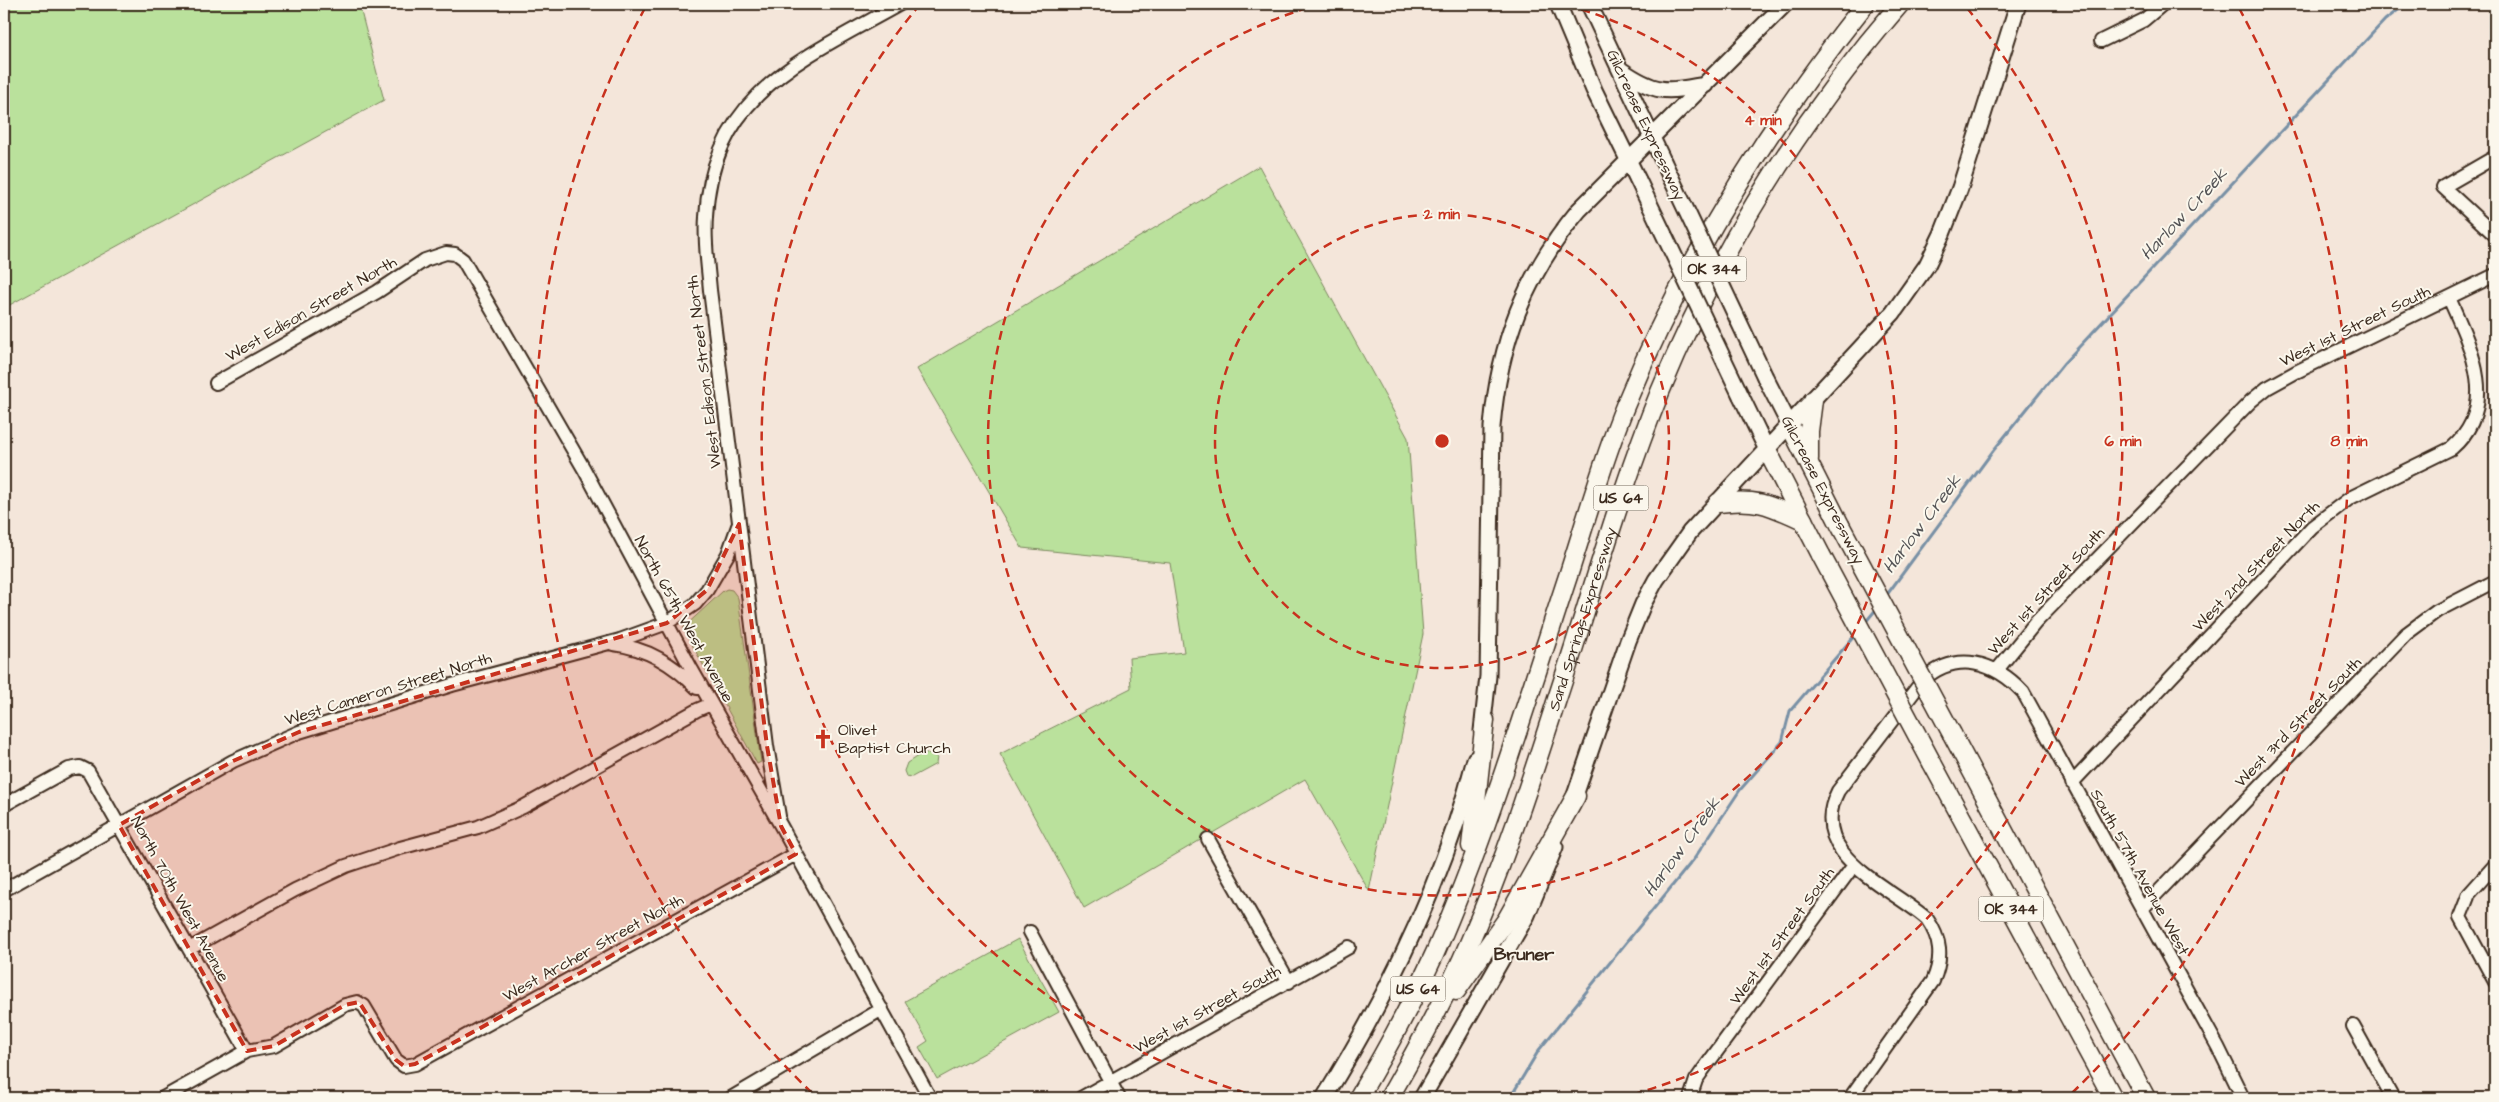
<svg xmlns="http://www.w3.org/2000/svg" width="2499" height="1102" font-family="'Architects Daughter',sans-serif">
<rect width="100%" height="100%" fill="#f4e6da"/>
<filter id="ink" filterUnits="userSpaceOnUse"><feTurbulence type="fractalNoise" baseFrequency=".02" numOctaves="2"/><feDisplacementMap in="SourceGraphic" scale="10" xChannelSelector="R" yChannelSelector="G"/><feConvolveMatrix kernelMatrix="1 2 1 2 8 2 1 2 1" color-interpolation-filters="sRGB"/></filter>
<g filter="url(#ink)">
<path fill="#bae19c" stroke="#7a865d" d="M4 4H359L384 100 4 308Z
M1259 166 1408 438 1423 634 1369 891 1305 779 1084 908 1000 754 1131 688 1129 658 1184 652 1170 563 1022 548 917 369Z
M727 589 732 590 738 598 761 762 757 764 683 628 723 591Z
M924 752 937 757 936 764 912 777 906 776 904 771 907 763Z
M1018 939 1059 1012 937 1079 919 1047 928 1041 905 1001Z"/>
<g fill="none" stroke-linecap="round" stroke-linejoin="round">
<path stroke="#7890a5" stroke-width="3" d="M1886 596 1993 451 2064 363 2385 20 2406 4
M1864 624 1878 607
M1510 1098 1539 1050 1694 859 1740 790 1782 742 1790 711 1856 634"/>
<defs>
<path id="minor" d="M2101 41 2144 20 2163 4
M2495 157 2443 187 2495 235
M216 383 377 292 425 260 446 253 455 254 463 260 584 469 692 670 781 826 930 1098
M613 644C647 648 673 664 697 688
M1997 670 2036 622 2251 401 2267 388 2296 372 2495 275
M2072 783 2312 527 2350 498 2452 448C2499 407 2473 351 2449 298
M4 805 69 769 80 767 88 771 247 1051
M779 816 767 746 710 290C708 266 704 242 706 217 712 93 806 57 900 4
M1208 839 1289 982
M2495 865 2469 894 2460 917 2495 982
M4 890 233 761 299 732 452 685 620 640 667 623 695 604 707 590 728 554 738 526
M2142 909 2406 634 2437 611 2495 581
M1030 932 1119 1098
M189 949 295 890 346 866 400 848 478 827 523 807 697 710 711 704
M2353 1026 2393 1098
M163 1098 247 1051 274 1046 345 1005 357 1002 364 1006 396 1060 404 1066 415 1064 796 854
M731 1098 882 1009
M1081 1098 1349 947
M1690 1098 1696 1080 1703 1070 1854 865
M1850 1098 1933 981C1943 958 1941 939 1927 919 1888 885 1805 855 1838 791L1923 680C1957 650 1995 662 2023 692L2218 1047 2243 1098"/>
<path id="major" d="M1558 4 1594 90 1638 180
M1589 4 1663 161
M1621 70C1656 94 1665 92 1705 85
M1765 377 1790 426
M1741 396 1767 450
M1482 731 1488 676 1492 427C1499 343 1525 275 1579 210L1785 4
M1571 807 1628 641 1643 604 1656 580 1690 532 1893 313 1927 265 1942 234 1960 188 2018 4
M1324 1098C1390 992 1444 880 1475 759
M1422 1098 1527 915 1555 847"/>
<g id="highway">
<path d="M1790 426 1840 525"/>
<path d="M1767 450 1821 555"/>
<path d="M1809 459V431L1813 400"/>
<path d="M1718 503C1756 498 1768 504 1803 520"/>
<path d="M1952 734 2146 1098"/>
<path d="M1932 763 2113 1098"/>
<path d="M1471 846 1485 720"/>
<path d="M1456 991 1507 919 1576 796"/>
<path d="M1358 1098C1386 1051 1412 1003 1435 953 1489 830 1527 700 1569 573 1587 517 1603 460 1625 406 1685 259 1767 127 1865 4"/>
<path id="s1" d="M1389 1098C1418 1047 1447 995 1470 941 1504 863 1531 780 1557 699 1591 597 1619 493 1660 392 1718 251 1801 119 1900 4"/>
</g>
</defs>
<use href="#minor" stroke="#3b2a1e" stroke-width="16"/>
<use href="#major" stroke="#3b2a1e" stroke-width="19"/>
<use href="#highway" stroke="#3b2a1e" stroke-width="21"/>
<use href="#minor" stroke="#fbf7ec" stroke-width="12"/>
<use href="#major" stroke="#fbf7ec" stroke-width="15"/>
<use href="#highway" stroke="#fbf7ec" stroke-width="18"/>
<defs>
<path id="major-bridge" d="M1663 161 1765 377
M1638 180 1741 396"/>
<path id="highway-bridge" d="M1840 525 1952 734
M1821 555 1932 763"/>
</defs>
<use href="#major-bridge" stroke="#3b2a1e" stroke-width="19" stroke-linecap="butt"/>
<use href="#highway-bridge" stroke="#3b2a1e" stroke-width="21" stroke-linecap="butt"/>
<use href="#major-bridge" stroke="#fbf7ec" stroke-width="15"/>
<use href="#highway-bridge" stroke="#fbf7ec" stroke-width="18"/>
</g>
</g>
<path fill="#c8321e" fill-opacity="0.2" stroke="#c8321e" stroke-width="4" stroke-dasharray="10 6" stroke-linejoin="round" d="M739 524 767 746 781 826 796 854 415 1064 404 1066 396 1060 359 1002 345 1005 274 1046 247 1051 119 825 233 761 299 732 667 623 707 590Z"/>
<g fill="none" stroke="#c8321e" stroke-width="2.5" stroke-dasharray="9 6">
<circle cx="1442" cy="441" r="227"/>
<path d="M1567 5A454 454 0 1 1 1317 5"/>
<path d="M1260 1097A681 681 0 0 1 917 8M1967 8A681 681 0 0 1 1624 1097"/>
<path d="M812 1093A907 907 0 0 1 645 8M2239 8A907 907 0 0 1 2072 1093"/>
</g>
<defs>
<symbol id="church-bare" viewBox="-9 -9 18 18"><path d="M-1.2-6h2.4v3.5h3.3v2.4h-3.3V6h-2.4V-.1h-3.3v-2.4h3.3Z" fill="#c8321e" stroke="#fbf7ec" stroke-width="2.5" paint-order="stroke"/></symbol>
</defs>
<g fill-rule="evenodd">
<use href="#church-bare" x="809" y="725" width="28" height="28"/>
</g>
<g text-anchor="middle" dominant-baseline="central" stroke-width="4" stroke-linejoin="round" paint-order="stroke">
<g fill="#fbf7ec" stroke="#75685c" stroke-width="1">
<rect x="1681.5" y="256.5" width="65" height="25" rx="4"/>
<rect x="1593.5" y="485.5" width="55" height="25" rx="4"/>
<rect x="1978.5" y="896.5" width="65" height="25" rx="4"/>
<rect x="1390.5" y="976.5" width="55" height="25" rx="4"/>
</g>
<g font-size="15" font-weight="bold" fill="#3b2a1e">
<text x="1714" y="269">OK 344</text>
<text x="1621" y="498">US 64</text>
<text x="2011" y="909">OK 344</text>
<text x="1418" y="989">US 64</text>
</g>
<g font-size="16" fill="#3b2a1e" stroke="#fbf7ec">
<text transform="translate(1646 125) rotate(65)">Gilcrease Expressway</text>
<text transform="translate(311 309) rotate(-30)">West Edison Street North</text>
<text transform="translate(2355 326) rotate(-26)">West 1st Street South</text>
<text transform="translate(704 372) rotate(-97)">West Edison Street North</text>
<text transform="translate(1823 490) rotate(63)">Gilcrease Expressway</text>
<text transform="translate(2256 566) rotate(-46)">West 2nd Street North</text>
<text transform="translate(2046 591) rotate(-48)">West 1st Street South</text>
<text transform="translate(684 619) rotate(61)">North 65th West Avenue</text>
<text stroke="none"><textPath href="#s1" startOffset="518">Sand Springs Expressway</textPath></text>
<text transform="translate(388 689) rotate(-17)">West Cameron Street North</text>
<text transform="translate(2298 722) rotate(-46)">West 3rd Street South</text>
<text transform="translate(2140 872) rotate(61)">South 57th Avenue West</text>
<text transform="translate(180 899) rotate(61)">North 70th West Avenue</text>
<text transform="translate(1782 936) rotate(-54)">West 1st Street South</text>
<text transform="translate(593 948) rotate(-29)">West Archer Street North</text>
<text transform="translate(1207 1009) rotate(-29)">West 1st Street South</text>
</g>
<g font-size="16" fill="#3b2a1e" stroke="#fbf7ec" text-anchor="start">
<text x="838" y="730">Olivet<tspan x="838" dy="18">Baptist Church</tspan></text>
</g>
<g font-size="18" font-style="italic" fill="#545456" stroke="#fbf7ec">
<text transform="translate(2184 214) rotate(-47)">Harlow Creek</text>
<text transform="translate(1922 524) rotate(-53)">Harlow Creek</text>
<text transform="translate(1682 847) rotate(-54)">Harlow Creek</text>
</g>
<g font-size="18" font-weight="bold" fill="#3b2a1e" stroke="#fbf7ec">
<text x="1524" y="954">Bruner</text>
</g>
</g>
<circle cx="1442" cy="441" r="8" fill="#c8321e" stroke="#fbf7ec" stroke-width="2.5"/>
<g font-size="15" text-anchor="middle" font-weight="bold" fill="#c8321e" stroke="#fbf7ec" stroke-width="4" stroke-linejoin="round" paint-order="stroke">
<text x="1763" y="125">4 min</text>
<text x="1442" y="219">2 min</text>
<text x="2123" y="446">6 min</text>
<text x="2349" y="446">8 min</text>
</g>
<rect width="2499" height="1102" fill="none" stroke="#fbf7ec" stroke-width="20"/>
<rect x="10" y="10" width="2479" height="1082" fill="none" stroke="#3b2a1e" stroke-width="2" filter="url(#ink)"/>
</svg>
